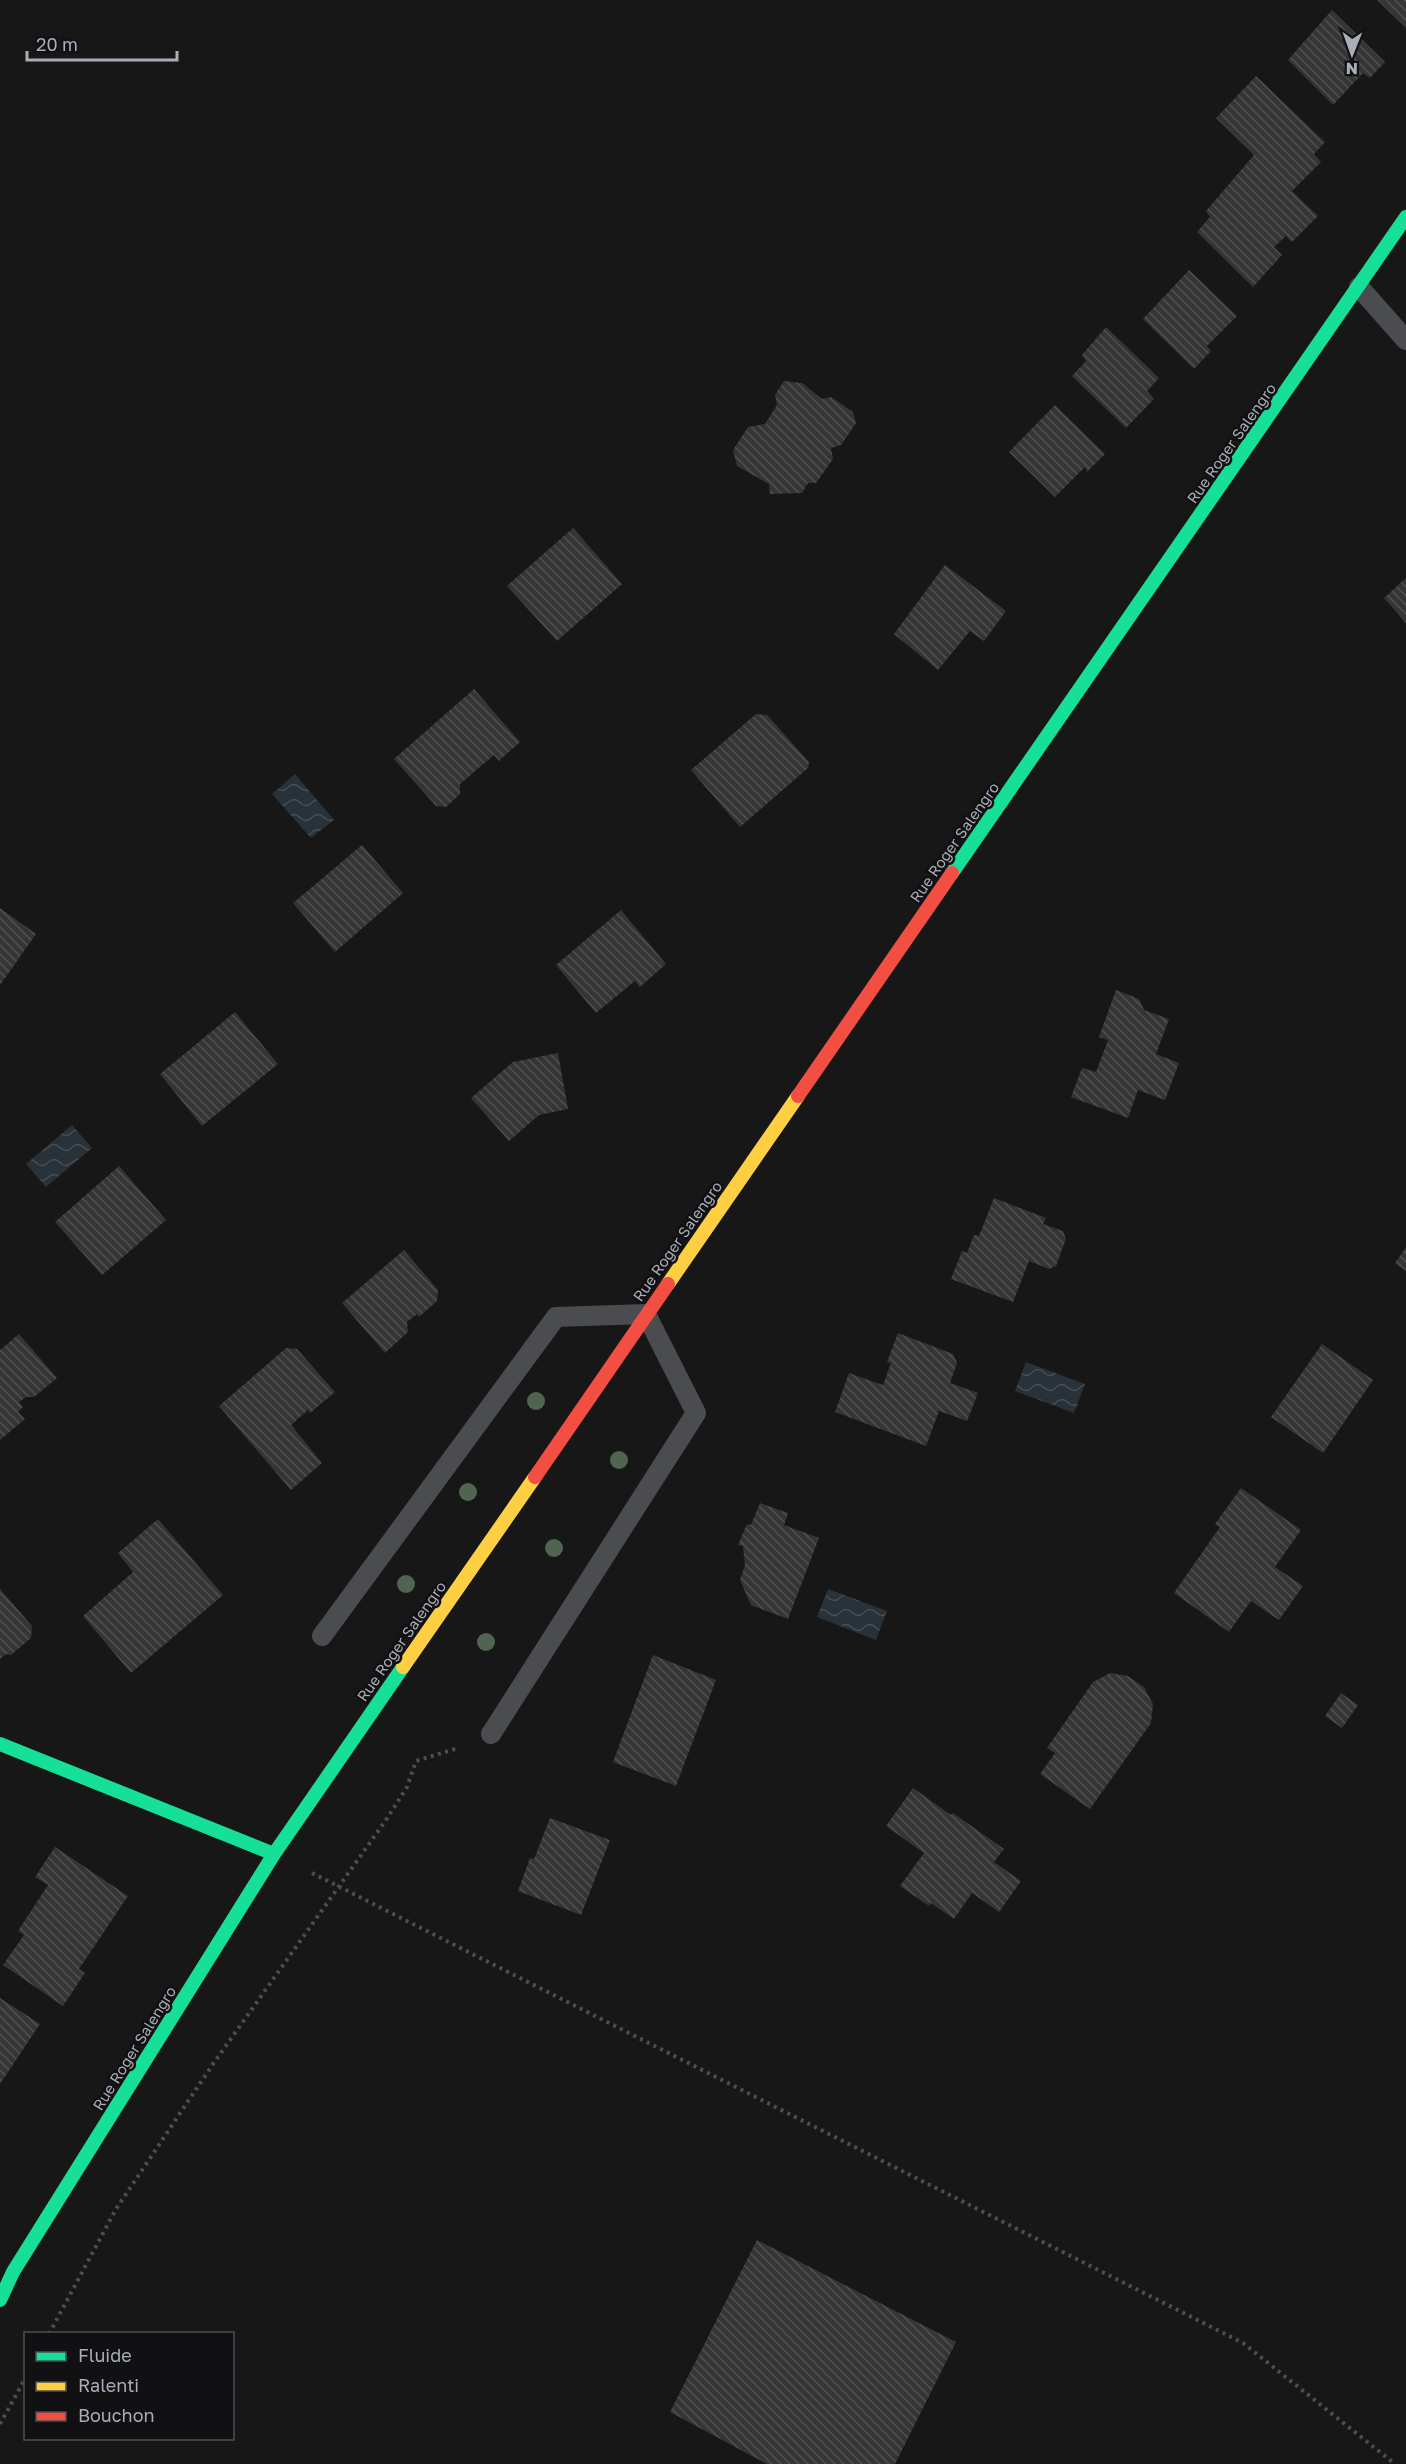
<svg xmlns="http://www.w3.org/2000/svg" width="1406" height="2464" font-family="'Golos Text',sans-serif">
<defs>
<pattern id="water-waves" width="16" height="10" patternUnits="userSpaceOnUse" patternTransform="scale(1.5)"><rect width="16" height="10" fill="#2a3239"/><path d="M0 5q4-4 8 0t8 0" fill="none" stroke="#464d54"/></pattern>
<pattern id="building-back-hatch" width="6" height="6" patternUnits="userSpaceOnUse" patternTransform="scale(1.5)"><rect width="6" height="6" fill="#353536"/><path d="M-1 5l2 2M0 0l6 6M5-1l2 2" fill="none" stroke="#4f5051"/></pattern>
</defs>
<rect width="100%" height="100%" fill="#171717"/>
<path fill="url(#water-waves)" d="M295 774 334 820 311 838 272 794Z
M72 1125 92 1148 46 1187 26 1164Z
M1026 1362 1085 1384 1074 1413 1015 1391Z
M828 1589 887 1611 876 1640 817 1617Z"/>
<path fill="url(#building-back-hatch)" d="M1377 0H1406V28Z
M1332 10 1385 62 1370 78 1363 73 1333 105 1288 60Z
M1256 76 1325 142 1314 154 1321 162 1292 191 1318 216 1292 242 1286 236 1274 247 1282 255 1253 287 1197 232 1210 217 1206 211 1254 155 1216 118Z
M1189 270 1237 316 1207 346 1211 351 1194 369 1143 319Z
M1106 327 1159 378 1147 391 1154 399 1126 428 1072 376 1086 361 1082 355Z
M784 381 802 383 822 399 831 397 853 412 856 423 841 445 831 448 833 459 816 483H808L802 493 770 494 769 484 737 466 733 450 748 427 765 424 777 405 775 395Z
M1055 405 1105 454 1087 472 1085 467 1055 497 1009 452Z
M573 528 622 584 557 641 507 586Z
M945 565 1006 611 984 641 970 631 938 670 894 634Z
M1406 578V623L1384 598Z
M474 689 520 742 499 761 494 755 460 784V794L446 807 436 806 394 759Z
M756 714 767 715 809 762 808 768 740 827 691 770Z
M362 845 403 893 335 952 293 903Z
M0 908 36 934 0 985Z
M621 910 666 964 640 987 635 981 596 1013 556 965Z
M1116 990 1139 999 1144 1010 1169 1019 1156 1054 1179 1063 1165 1100 1138 1090 1128 1118 1071 1097 1082 1068 1096 1072 1108 1040 1099 1037Z
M235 1012 278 1064 202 1126 160 1074Z
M558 1053 568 1109 539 1115 509 1141 471 1098 513 1062Z
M119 1166 166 1220 102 1275 55 1222Z
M994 1198 1046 1218 1043 1224 1063 1231 1066 1239 1056 1266 1049 1269 1029 1261 1013 1302 951 1279 962 1251 967 1253 974 1235 979 1236Z
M1406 1247V1271L1395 1263Z
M404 1250 438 1290 437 1301 419 1317 417 1314 407 1322 408 1332 385 1353 342 1303Z
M898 1333 953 1354 957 1363 950 1383 978 1393 967 1421 939 1411 926 1446 835 1412 849 1373 883 1385 891 1363 887 1362Z
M19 1334 57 1378 34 1397H26L19 1402 23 1407 18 1412 25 1419 0 1440V1350Z
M1322 1344 1373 1380 1323 1453 1271 1417Z
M286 1348 297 1349 335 1392 310 1413 308 1410 291 1425 322 1463 291 1490 219 1406Z
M1241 1488 1301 1530 1275 1567 1303 1586 1279 1620 1251 1601 1229 1632 1174 1593 1220 1527 1215 1524Z
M760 1503 788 1513 784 1525 819 1538 788 1619 751 1605 740 1580 745 1565 743 1546 738 1545 747 1524 751 1525Z
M158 1519 223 1595 131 1673 83 1616 133 1572 118 1553Z
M0 1589 32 1626 31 1638 11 1655 6 1654 0 1659Z
M653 1655 716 1680 676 1786 613 1762Z
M1110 1673 1128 1676 1144 1687 1153 1704 1151 1723 1090 1809 1040 1774 1055 1753 1047 1748 1093 1682Z
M1341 1693 1358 1705 1342 1728 1325 1716Z
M913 1788 951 1815 953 1813 1004 1849 994 1862 1021 1881 999 1912 972 1893 954 1919 931 1903 929 1906 900 1886 924 1853 886 1826Z
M550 1818 610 1840 581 1915 518 1891 530 1858 534 1859Z
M55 1847 128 1896 79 1969 85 1973 63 2006 3 1965 24 1935 18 1931 48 1885 35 1877Z
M0 1998 40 2024 0 2084Z
M757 2240 956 2342 895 2464H767L670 2412Z"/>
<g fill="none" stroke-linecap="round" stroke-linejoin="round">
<path stroke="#4d4e52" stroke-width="4" stroke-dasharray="3 4.5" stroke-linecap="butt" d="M312 1873 1243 2343 1395 2464
M49 2334 116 2209 213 2064 386 1820 407 1787 416 1761 458 1748
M0 2424 26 2377"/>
<path stroke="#4b4c50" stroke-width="20" d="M1359 287 1406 340
M322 1636 556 1317 646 1314 696 1413 491 1734"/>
<path stroke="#16e098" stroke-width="14" d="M952 873 1406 217
M0 1744 274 1854
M0 2300 13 2272 274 1854 403 1667"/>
<path stroke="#ffcf43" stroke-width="14" d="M668 1284 798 1096
M403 1667 535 1477"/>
<path stroke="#f24e42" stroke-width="14" d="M798 1096 952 873
M535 1477 668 1284"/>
</g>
<g fill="#506451">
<circle cx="536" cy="1401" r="9"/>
<circle cx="619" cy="1460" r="9"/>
<circle cx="468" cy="1492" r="9"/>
<circle cx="554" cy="1548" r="9"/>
<circle cx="406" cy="1584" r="9"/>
<circle cx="486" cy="1642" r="9"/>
</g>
<g text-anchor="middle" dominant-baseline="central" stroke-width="5" stroke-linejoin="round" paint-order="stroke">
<g font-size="15" fill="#a8adb8" stroke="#111113">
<text transform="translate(1231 443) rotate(-55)">Rue Roger Salengro</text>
<text transform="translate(954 842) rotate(-55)">Rue Roger Salengro</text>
<text transform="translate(677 1241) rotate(-55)">Rue Roger Salengro</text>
<text transform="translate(401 1641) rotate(-55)">Rue Roger Salengro</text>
<text transform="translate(134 2048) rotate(-58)">Rue Roger Salengro</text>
</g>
</g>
<rect x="24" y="2332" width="210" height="108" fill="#111113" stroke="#4d4f55" stroke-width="1.5"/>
<rect x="36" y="2352" width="30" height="9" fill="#16e098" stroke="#4d4f55" stroke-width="1.5"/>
<text x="78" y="2362" font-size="18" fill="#a8adb8">Fluide</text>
<rect x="36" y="2382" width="30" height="9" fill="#ffcf43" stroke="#4d4f55" stroke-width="1.5"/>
<text x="78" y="2392" font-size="18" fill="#a8adb8">Ralenti</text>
<rect x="36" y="2412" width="30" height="9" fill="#f24e42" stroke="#4d4f55" stroke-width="1.5"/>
<text x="78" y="2422" font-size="18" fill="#a8adb8">Bouchon</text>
<g transform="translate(1352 54) rotate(181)" stroke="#111113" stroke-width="4.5" paint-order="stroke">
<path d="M0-4.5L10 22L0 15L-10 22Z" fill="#a8adb8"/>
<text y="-9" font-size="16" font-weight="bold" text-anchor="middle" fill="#a8adb8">N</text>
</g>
<path d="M27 51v9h150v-9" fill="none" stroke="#a8adb8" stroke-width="3"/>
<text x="36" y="51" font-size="18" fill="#a8adb8" stroke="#111113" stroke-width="4.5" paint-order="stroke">20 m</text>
</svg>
